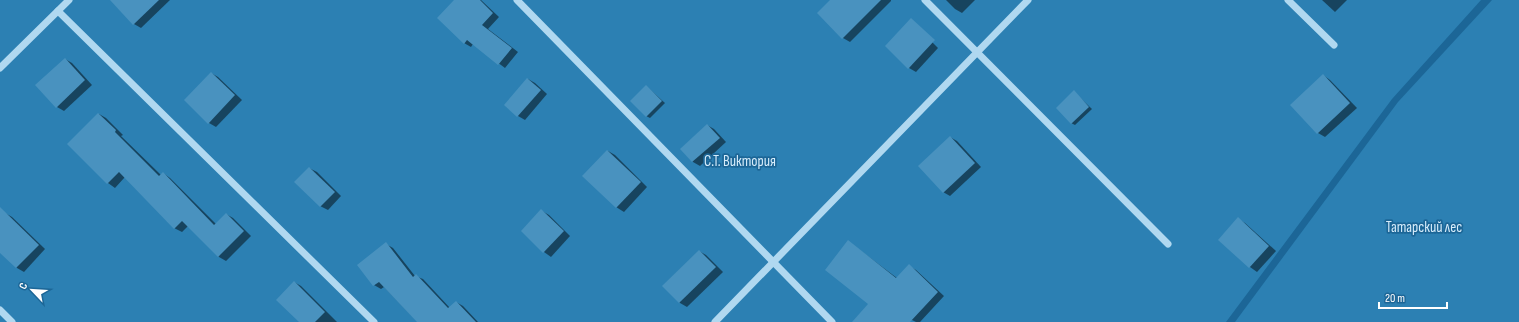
<svg xmlns="http://www.w3.org/2000/svg" width="1519" height="322" viewBox="0 0 1519 322" font-family="'Sofia Sans Condensed',sans-serif">
	<style>
		.green { fill: #2c80b3 }
		.shadow { fill: #0007 }
		.building { fill: #4992bf }
		.lines { fill: none; stroke-linecap: round; stroke-linejoin: round }
		.minor { stroke: #b0d8f0; stroke-width: 7 }
		.labels { text-anchor: middle; stroke-width: 3.5; stroke-linejoin: round; paint-order: stroke }
		.park-label { font-size: 15px; fill: #d7edfb; stroke: #1c6697 }
	</style>
	<rect width="100%" height="100%" fill="#1c6697"/>
	<g class="green">
		<polygon points="0,0 1481,0 1392,99 1226,322 0,322"/>
		<polygon points="1492,0 1519,0 1519,322 1235,322 1398,102"/>
	</g>
	<g class="shadow">
		<polygon points="111,0 170,0 141,28 134,24"/>
		<polygon points="456,0 481,0 499,17 488,29 518,52 505,68 473,44 471,47 464,43"/>
		<polygon points="831,0 891,0 891,1 850,42 843,38"/>
		<polygon points="946,0 975,0 962,13 955,9"/>
		<polygon points="1322,0 1347,0 1335,12"/>
		<polygon points="916,26 938,48 916,72 909,68"/>
		<polygon points="65,59 72,63 92,85 64,111 57,107"/>
		<polygon points="211,73 218,77 242,100 216,127 209,123"/>
		<polygon points="1323,75 1330,80 1357,108 1325,137 1318,133"/>
		<polygon points="528,79 535,83 547,94 525,120 518,116"/>
		<polygon points="646,86 665,103 650,118 646,116"/>
		<polygon points="1074,92 1092,109 1075,125 1071,123"/>
		<polygon points="99,114 106,118 123,135 121,136 161,175 163,173 170,178 216,224 226,214 233,218 251,236 226,261 219,257 188,226 182,232 174,228 125,177 115,188 108,183 68,144"/>
		<polygon points="707,125 714,129 726,142 700,166 693,162 681,149"/>
		<polygon points="950,137 957,141 981,167 950,196 943,192"/>
		<polygon points="608,151 615,155 647,187 624,212 616,207"/>
		<polygon points="309,168 317,172 341,196 328,210 320,206"/>
		<polygon points="542,211 549,215 570,236 551,257 544,252 522,231"/>
		<polygon points="5,213 12,217 45,249 24,272 17,268 0,251 0,218"/>
		<polygon points="1238,219 1245,223 1276,251 1257,272 1250,267 1219,240"/>
		<polygon points="849,242 897,278 909,266 916,270 944,296 920,322 916,322 912,320 886,322 853,322 869,304"/>
		<polygon points="386,244 393,248 415,276 423,279 450,308 456,302 463,306 478,322 418,322 384,287 381,289 374,285"/>
		<polygon points="699,251 706,255 723,272 687,307 680,303 663,286"/>
		<polygon points="294,282 301,286 337,322 300,322"/>
	</g>
	<g class="building">
		<polygon points="110,0 159,0 133,25"/>
		<polygon points="454,0 480,0 493,13 482,25 512,48 498,65 467,40 464,44 437,18"/>
		<polygon points="830,0 881,0 842,39 817,13"/>
		<polygon points="911,18 935,40 908,69 885,46"/>
		<polygon points="65,58 85,80 56,108 35,85"/>
		<polygon points="211,72 235,95 208,124 184,100"/>
		<polygon points="1323,74 1350,103 1317,134 1290,105"/>
		<polygon points="527,78 541,90 517,117 504,105"/>
		<polygon points="646,85 662,101 646,117 630,101"/>
		<polygon points="1074,90 1089,107 1071,124 1056,108"/>
		<polygon points="98,113 116,130 115,132 159,176 163,172 214,225 226,213 244,231 218,257 182,221 174,229 119,172 107,184 67,144"/>
		<polygon points="707,124 720,138 692,162 680,149"/>
		<polygon points="950,136 975,163 943,193 918,166"/>
		<polygon points="607,150 641,182 616,208 582,176"/>
		<polygon points="309,167 335,192 320,207 294,182"/>
		<polygon points="0,207 39,245 16,268 0,253"/>
		<polygon points="541,209 564,231 543,253 521,231"/>
		<polygon points="1238,217 1269,246 1249,268 1218,240"/>
		<polygon points="848,240 896,278 909,264 938,292 910,322 852,322 868,304 825,270"/>
		<polygon points="386,242 413,277 416,274 448,308 456,301 476,322 417,322 379,282 373,286 357,265"/>
		<polygon points="699,250 716,267 679,303 662,286"/>
		<polygon points="294,281 325,312 315,322 299,322 276,300"/>
	</g>
	<g class="lines">
		<g class="minor">
			<polyline points="517,0 832,322"/>
			<polyline points="925,0 1168,244"/>
			<polyline points="1288,0 1334,45"/>
			<polyline points="58,11 374,322"/>
			<polyline points="0,68 69,0"/>
			<polyline points="0,310 12,322"/>
			<polyline points="715,322 1028,0"/>
		</g>
	</g>
	<g class="labels">
		<g class="park-label">
			<text x="740" y="166">С.Т. Виктория</text>
			<text x="1424" y="232">Татарский лес</text>
		</g>
	</g>
	<g transform="translate(32 290) rotate(295)" stroke="#1c6697" stroke-width="3" paint-order="stroke">
	<path d="M0-3L7 15L0 10L-7 15Z" fill="#ffffff"/>
	<text y="-6" font-size="11" font-weight="bold" text-anchor="middle" fill="#ffffff">С</text>
	</g>
	<path d="M1379 302v6h68v-6" fill="none" stroke="#ffffff" stroke-width="2"/>
	<text x="1385" y="302" font-size="12" fill="#ffffff" stroke="#1c6697" stroke-width="3" paint-order="stroke">20 m</text>
</svg>
